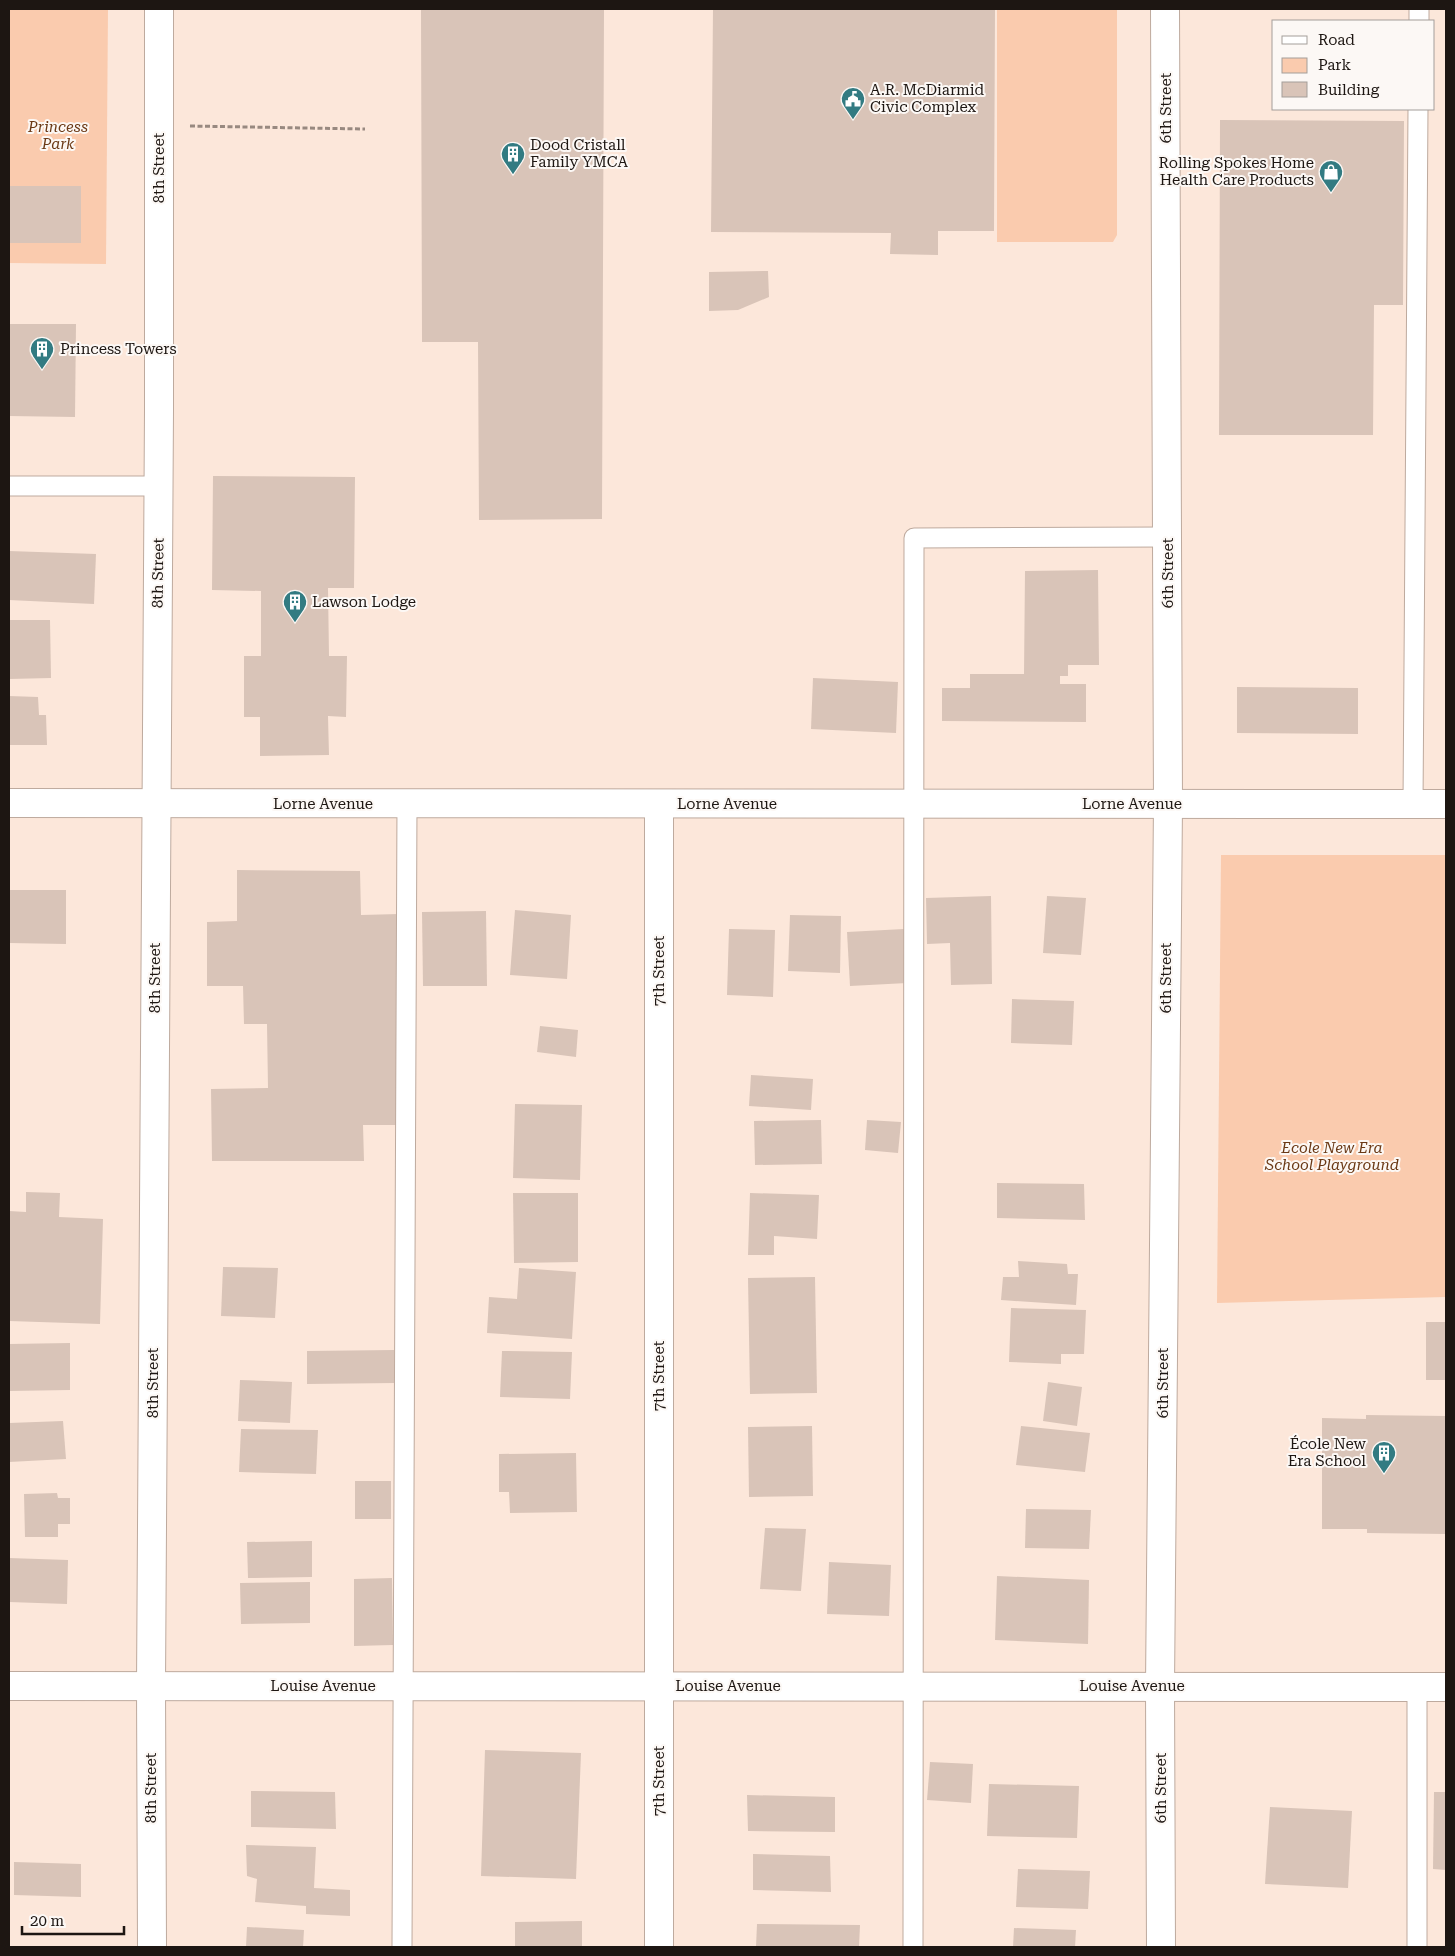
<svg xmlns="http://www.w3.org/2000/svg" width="1455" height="1956" viewBox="0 0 1455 1956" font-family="'Roboto Serif',serif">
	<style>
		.green { fill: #facbae }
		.building { fill: #d9c4b8 }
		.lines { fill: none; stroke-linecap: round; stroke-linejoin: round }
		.service-casing { stroke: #beaa9e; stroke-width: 21 }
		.minor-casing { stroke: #beaa9e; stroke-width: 30 }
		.tertiary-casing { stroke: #beaa9e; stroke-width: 30 }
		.path { stroke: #988980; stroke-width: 3; stroke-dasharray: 5 2.5; stroke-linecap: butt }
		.service { stroke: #fff; stroke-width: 19 }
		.minor { stroke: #fff; stroke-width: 28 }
		.tertiary { stroke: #fff; stroke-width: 28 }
		.labels { text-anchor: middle; stroke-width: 4; stroke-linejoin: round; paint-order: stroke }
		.poi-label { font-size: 15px; fill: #1d1612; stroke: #fcf8f5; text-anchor: start }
		.street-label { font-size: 15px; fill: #1d1612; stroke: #fcf8f5 }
		.park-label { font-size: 15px; font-style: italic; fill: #6b3915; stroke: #fcf8f5 }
	</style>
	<rect width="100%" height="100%" fill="#fce7da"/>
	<g class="green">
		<polygon points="9,9 108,9 106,264 9,263"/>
		<polygon points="997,9 1117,9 1117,235 1113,242 997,242"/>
		<polygon points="1221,855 1446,855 1446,1297 1217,1303"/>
	</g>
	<g class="building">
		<polygon points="421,9 604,9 602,519 479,520 478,342 422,342"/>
		<polygon points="713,9 995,9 994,231 938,231 938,255 890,254 891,233 711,232"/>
		<polygon points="1220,120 1404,121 1403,305 1374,305 1373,435 1219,435"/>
		<rect x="9" y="186" width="72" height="57"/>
		<polygon points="768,271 769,297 738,310 709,311 709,272"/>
		<polygon points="9,324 76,324 75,417 9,416"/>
		<polygon points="213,476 355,477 354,588 328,588 329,656 347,656 346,717 328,716 329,755 260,756 260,717 244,717 244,656 261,656 261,591 212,590"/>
		<polygon points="9,551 96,554 94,604 9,600"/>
		<polygon points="1098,570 1099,665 1068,665 1068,676 1060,676 1060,684 1086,684 1086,722 942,721 942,688 970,688 970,674 1024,674 1025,571"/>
		<polygon points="9,620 50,620 51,678 9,679"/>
		<polygon points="813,678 898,682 896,733 811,729"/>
		<polygon points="1237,687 1358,688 1358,734 1237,733"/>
		<polygon points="9,696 38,697 39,715 46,715 47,745 9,745"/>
		<polygon points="237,870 360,871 361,915 399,914 399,1125 363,1125 364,1161 212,1161 211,1089 268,1088 267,1024 244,1024 243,986 207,986 207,922 237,921"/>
		<polygon points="9,890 66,890 66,944 9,943"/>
		<polygon points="991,896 992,984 951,985 950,943 927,944 926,898"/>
		<polygon points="1047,896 1086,898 1081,955 1043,953"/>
		<polygon points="515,910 571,915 567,979 510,975"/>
		<polygon points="486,911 487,986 423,986 422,912"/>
		<polygon points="790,915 841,916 840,973 788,971"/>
		<polygon points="729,929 775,930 773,997 727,995"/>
		<polygon points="904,929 907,983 850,986 847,932"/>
		<polygon points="1012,999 1074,1001 1072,1045 1011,1043"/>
		<polygon points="540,1026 578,1030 576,1057 537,1052"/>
		<polygon points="751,1075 813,1079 811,1110 749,1106"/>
		<polygon points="515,1104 582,1105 580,1180 513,1178"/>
		<polygon points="821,1120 822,1164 755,1165 754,1121"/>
		<polygon points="867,1120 901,1122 898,1153 865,1150"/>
		<polygon points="997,1183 1084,1184 1085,1220 997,1218"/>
		<polygon points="26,1192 60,1193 59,1217 103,1219 100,1324 9,1321 9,1211 26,1212"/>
		<polygon points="513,1193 578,1193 578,1262 514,1263"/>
		<polygon points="750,1193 819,1195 817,1239 774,1236 774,1255 748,1255"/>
		<polygon points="1018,1261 1067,1264 1068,1274 1078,1274 1076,1305 1001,1300 1003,1277 1019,1277"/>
		<polygon points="223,1267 278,1268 275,1318 221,1316"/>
		<polygon points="519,1268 576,1272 572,1339 487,1333 489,1297 517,1299"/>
		<polygon points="815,1277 817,1393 750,1394 748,1278"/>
		<polygon points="1011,1308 1086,1310 1084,1354 1061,1354 1061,1364 1009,1362"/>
		<rect x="1426" y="1322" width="20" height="58"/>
		<polygon points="70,1343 70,1390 9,1391 9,1344"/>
		<polygon points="394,1350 395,1383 307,1384 307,1351"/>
		<polygon points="502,1351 572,1352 570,1399 500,1397"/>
		<polygon points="240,1380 292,1382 290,1423 238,1421"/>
		<polygon points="1048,1382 1082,1387 1077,1426 1043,1421"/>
		<polygon points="1366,1415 1446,1416 1446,1534 1367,1533 1367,1529 1322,1529 1322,1418 1366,1419"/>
		<polygon points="63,1421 66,1459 9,1462 9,1423"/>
		<polygon points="812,1426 813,1496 749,1497 748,1427"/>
		<polygon points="1021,1426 1090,1433 1085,1472 1016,1465"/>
		<polygon points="241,1429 318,1430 316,1474 239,1472"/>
		<polygon points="576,1453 577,1512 510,1513 509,1492 499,1492 499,1454"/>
		<rect x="355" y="1481" width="36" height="38"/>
		<polygon points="57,1493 58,1498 70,1498 70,1524 58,1524 58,1537 25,1537 24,1494"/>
		<polygon points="1026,1509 1091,1510 1089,1549 1025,1548"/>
		<polygon points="765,1528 806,1529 801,1591 760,1589"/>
		<polygon points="312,1541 312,1577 248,1578 247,1542"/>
		<polygon points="9,1558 68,1560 67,1604 9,1602"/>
		<polygon points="829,1562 891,1565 889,1616 827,1614"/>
		<polygon points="997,1576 1089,1580 1088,1644 995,1640"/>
		<polygon points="392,1578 393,1645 354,1646 354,1579"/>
		<polygon points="310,1582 310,1623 241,1624 240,1583"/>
		<polygon points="485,1750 581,1753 576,1879 481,1876"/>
		<polygon points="930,1762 973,1764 971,1803 927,1800"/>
		<polygon points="989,1784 1079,1786 1077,1838 987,1836"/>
		<polygon points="251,1791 335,1792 336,1829 251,1827"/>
		<polygon points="1434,1792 1446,1792 1446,1870 1433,1869"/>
		<polygon points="747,1795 835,1797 835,1832 748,1831"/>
		<polygon points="1270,1807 1352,1811 1348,1888 1265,1884"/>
		<polygon points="246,1845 316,1847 314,1888 350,1890 350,1916 306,1914 306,1906 255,1902 257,1879 247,1876"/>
		<polygon points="753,1854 830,1856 831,1892 753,1890"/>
		<polygon points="14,1862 81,1864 81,1897 14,1895"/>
		<polygon points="1018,1869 1090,1871 1088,1909 1016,1907"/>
		<polygon points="582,1921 582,1947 515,1947 515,1922"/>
		<polygon points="757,1924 860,1925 859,1947 756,1947"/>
		<polygon points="247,1927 304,1930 303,1947 246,1947"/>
		<polygon points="1014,1928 1076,1930 1075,1947 1013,1947"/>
	</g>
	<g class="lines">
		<g class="service-casing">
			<g id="service">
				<polyline points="1419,21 1419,9"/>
				<polyline points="9,486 159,486"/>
				<polyline points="1413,804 1418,109"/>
				<polyline points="1417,1687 1417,1947"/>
				<polyline points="402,1947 407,804"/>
				<polyline points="913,1947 914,538 1168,537"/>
			</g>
		</g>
		<g class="minor-casing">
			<g id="minor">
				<polyline points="9,803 1446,804"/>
				<polyline points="659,804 659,1947"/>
				<polyline points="9,1686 1446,1687"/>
				<polyline points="152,1947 151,1686 159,411 159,9"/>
			</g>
		</g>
		<g class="tertiary-casing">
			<polyline id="tertiary" points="1161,1947 1160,1687 1168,804 1165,9"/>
		</g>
		<polyline class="path" points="190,126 365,129"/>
		<use href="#service" class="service"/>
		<use href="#minor" class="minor"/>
		<use href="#tertiary" class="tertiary"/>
	</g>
	<defs>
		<g id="civic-pin" transform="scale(1.25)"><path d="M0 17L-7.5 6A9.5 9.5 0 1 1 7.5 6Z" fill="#327b82" stroke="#fcf8f5"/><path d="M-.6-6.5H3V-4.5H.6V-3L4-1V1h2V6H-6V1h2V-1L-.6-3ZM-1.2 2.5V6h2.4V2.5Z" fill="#fff"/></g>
		<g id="building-pin" transform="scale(1.25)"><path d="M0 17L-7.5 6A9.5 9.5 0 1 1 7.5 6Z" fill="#327b82" stroke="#fcf8f5"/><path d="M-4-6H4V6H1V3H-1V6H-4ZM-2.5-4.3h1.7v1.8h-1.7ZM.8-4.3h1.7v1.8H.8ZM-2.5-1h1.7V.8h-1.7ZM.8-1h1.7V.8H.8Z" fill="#fff"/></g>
		<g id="shop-pin" transform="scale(1.25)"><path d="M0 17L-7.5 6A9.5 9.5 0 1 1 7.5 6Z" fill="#327b82" stroke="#fcf8f5"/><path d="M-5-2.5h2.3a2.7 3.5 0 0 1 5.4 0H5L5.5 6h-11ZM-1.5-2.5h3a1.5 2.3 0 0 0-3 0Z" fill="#fff"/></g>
	</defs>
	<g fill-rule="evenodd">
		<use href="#civic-pin" x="853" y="99"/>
		<use href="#building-pin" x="513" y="154"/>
		<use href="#shop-pin" x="1331" y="172"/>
		<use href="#building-pin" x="42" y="349"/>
		<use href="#building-pin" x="295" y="602"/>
		<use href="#building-pin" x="1384" y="1453"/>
	</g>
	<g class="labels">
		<g class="poi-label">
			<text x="870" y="95">A.R. McDiarmid<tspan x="870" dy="17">Civic Complex</tspan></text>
			<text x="530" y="150">Dood Cristall<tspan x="530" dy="17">Family YMCA</tspan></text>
			<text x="1314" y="168" text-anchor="end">Rolling Spokes Home<tspan x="1314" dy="17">Health Care Products</tspan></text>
			<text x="60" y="354">Princess Towers</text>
			<text x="312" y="607">Lawson Lodge</text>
			<text x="1366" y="1449" text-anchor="end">École New<tspan x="1366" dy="17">Era School</tspan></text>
		</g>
		<g class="street-label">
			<text transform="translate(1166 108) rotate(-90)" y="5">6th Street</text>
			<text transform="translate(159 168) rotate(-90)" y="5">8th Street</text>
			<text transform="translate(158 573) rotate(-89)" y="5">8th Street</text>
			<text transform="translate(1168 573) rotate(-90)" y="5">6th Street</text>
			<text x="323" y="809">Lorne Avenue</text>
			<text x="727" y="809">Lorne Avenue</text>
			<text x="1132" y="809">Lorne Avenue</text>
			<text transform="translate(659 971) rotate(-90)" y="5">7th Street</text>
			<text transform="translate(155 978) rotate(-90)" y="5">8th Street</text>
			<text transform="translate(1166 978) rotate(-90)" y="5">6th Street</text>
			<text transform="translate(659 1376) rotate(-90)" y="5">7th Street</text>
			<text transform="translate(153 1383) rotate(-90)" y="5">8th Street</text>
			<text transform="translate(1163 1383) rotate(-90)" y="5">6th Street</text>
			<text x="323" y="1691">Louise Avenue</text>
			<text x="728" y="1691">Louise Avenue</text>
			<text x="1132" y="1691">Louise Avenue</text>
			<text transform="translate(659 1781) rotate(-90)" y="5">7th Street</text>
			<text transform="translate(151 1788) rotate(-90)" y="5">8th Street</text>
			<text transform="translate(1161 1788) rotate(-90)" y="5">6th Street</text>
		</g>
		<g class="park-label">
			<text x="58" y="132">Princess<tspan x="58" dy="17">Park</tspan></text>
			<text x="1332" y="1153">Ecole New Era<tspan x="1332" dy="17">School Playground</tspan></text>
		</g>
	</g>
	<rect width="1455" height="1956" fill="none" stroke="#1d1612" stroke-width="20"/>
	<rect x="1272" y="20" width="162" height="90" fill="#fcf8f5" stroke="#a39e9a"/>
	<rect x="1282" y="36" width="25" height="8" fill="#ffffff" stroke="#a39e9a"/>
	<text x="1318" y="45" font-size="15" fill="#1d1612">Road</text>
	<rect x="1282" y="58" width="25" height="15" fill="#facbae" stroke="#a39e9a"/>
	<text x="1318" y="70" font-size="15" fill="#1d1612">Park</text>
	<rect x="1282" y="82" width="25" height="15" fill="#d9c4b8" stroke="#a39e9a"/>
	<text x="1318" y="95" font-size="15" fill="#1d1612">Building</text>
	<path d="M22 1926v8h102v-8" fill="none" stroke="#1d1612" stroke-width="2.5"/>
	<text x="30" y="1926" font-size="15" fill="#1d1612" stroke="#fcf8f5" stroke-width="4" paint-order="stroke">20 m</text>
</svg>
